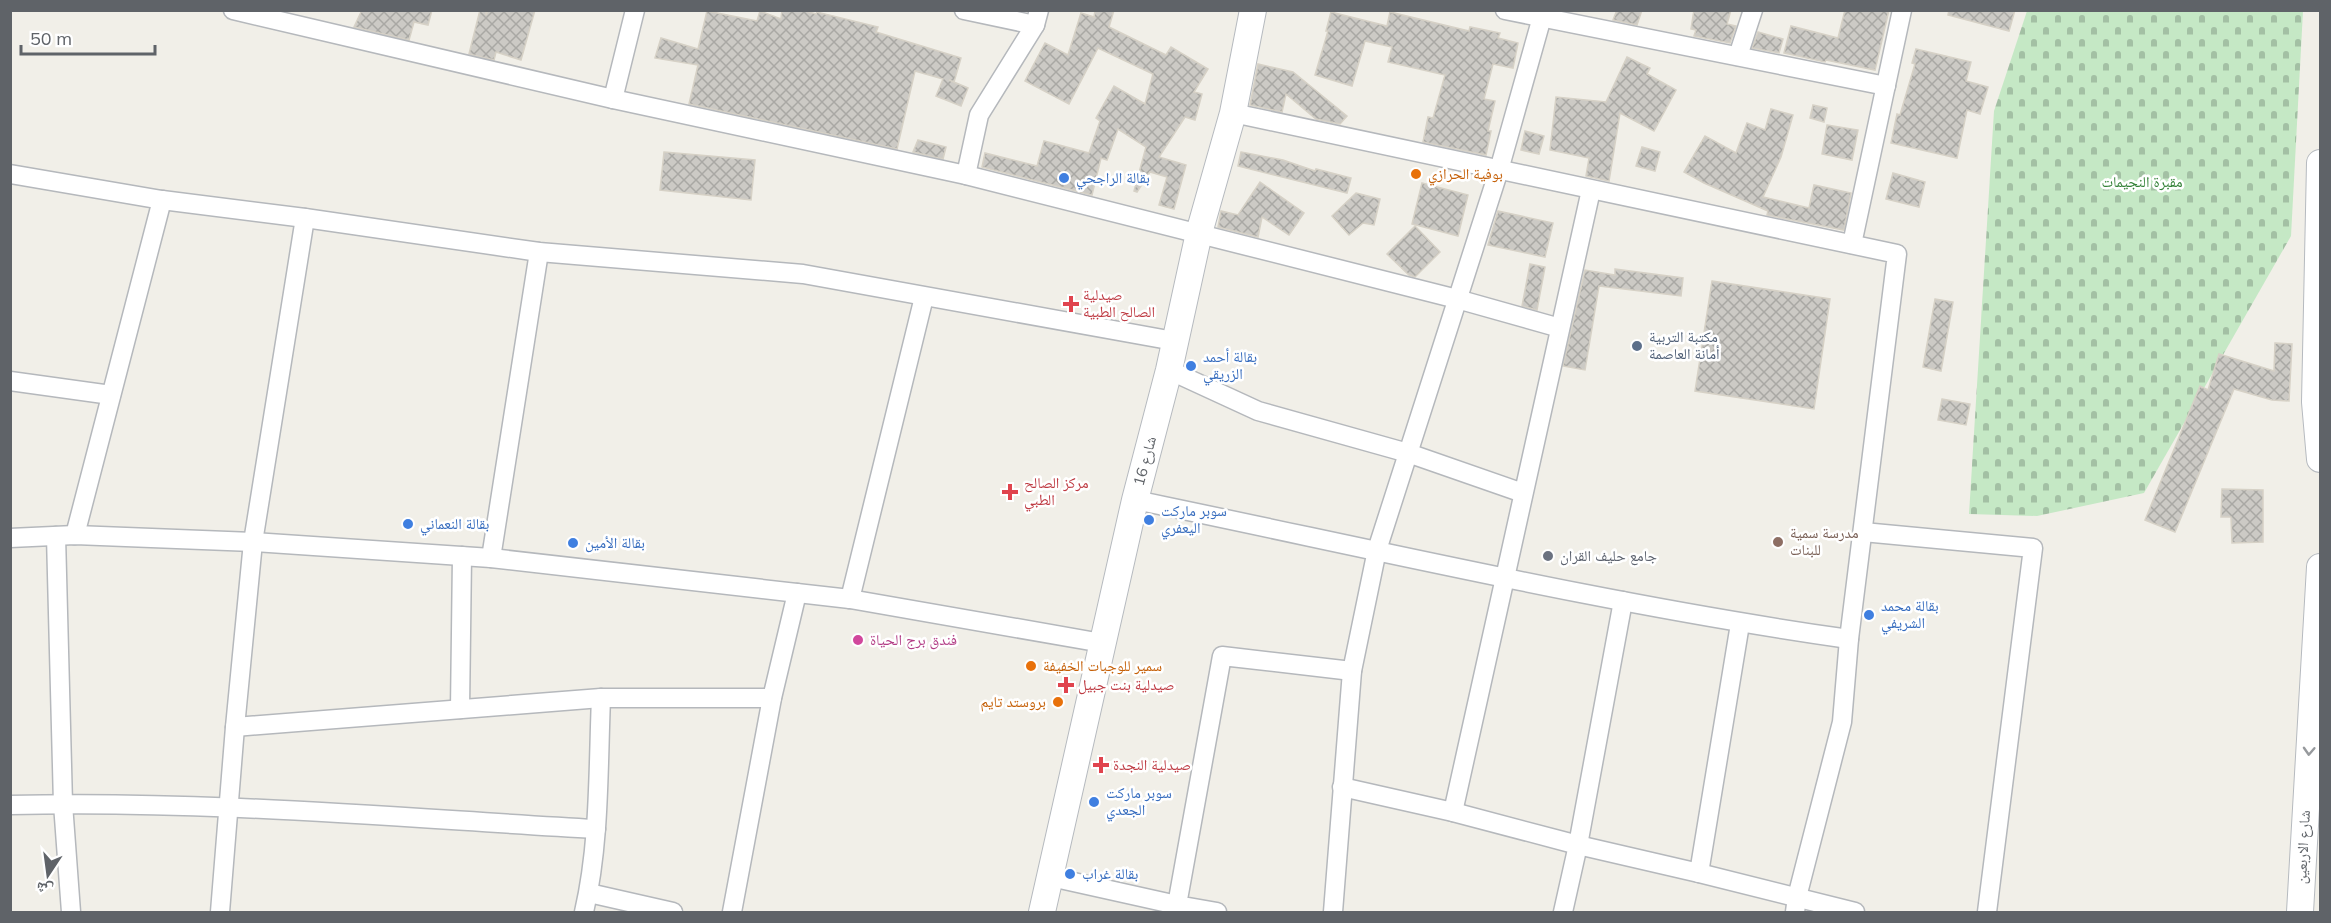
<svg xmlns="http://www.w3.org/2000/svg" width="2331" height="923" viewBox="0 0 2331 923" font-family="Mulish,'Noto Naskh Arabic',sans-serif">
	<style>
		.cemetery { fill: url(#cemetery-stones) }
		.building { fill: url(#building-cross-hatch); stroke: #d6d1c6; stroke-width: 1.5 }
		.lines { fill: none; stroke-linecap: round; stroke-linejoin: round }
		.street-casing { stroke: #b5b8bc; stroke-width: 21 }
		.secondary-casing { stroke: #b6babf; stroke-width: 28 }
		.street { stroke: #fff; stroke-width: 18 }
		.secondary { stroke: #fff; stroke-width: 26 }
		.oneway { stroke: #979a9d }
		.food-dot { fill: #e8710a; stroke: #fff; stroke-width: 2 }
		.shop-dot { fill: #3f7fe0; stroke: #fff; stroke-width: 2 }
		.health-dot { fill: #e0444e; stroke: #fff; stroke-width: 2 }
		.service-dot { fill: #5c6f8a; stroke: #fff; stroke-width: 2 }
		.education-dot { fill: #8d6e63; stroke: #fff; stroke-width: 2 }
		.worship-dot { fill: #6b7280; stroke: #fff; stroke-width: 2 }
		.hotel-dot { fill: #d1479c; stroke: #fff; stroke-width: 2 }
		.labels { text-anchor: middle; stroke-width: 5; stroke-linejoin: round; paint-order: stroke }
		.food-label { font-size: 15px; fill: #c56008; stroke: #fff; text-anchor: start }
		.shop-label { font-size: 15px; fill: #366cbe; stroke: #fff; text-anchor: start }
		.park-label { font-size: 15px; fill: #348238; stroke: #fff }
		.health-label { font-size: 15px; fill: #be3a42; stroke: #fff; text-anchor: start }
		.service-label { font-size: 15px; fill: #4e5e75; stroke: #fff; text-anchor: start }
		.street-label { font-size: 15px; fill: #5f6368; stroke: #fff }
		.education-label { font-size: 15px; fill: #785e54; stroke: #fff; text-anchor: start }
		.worship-label { font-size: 15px; fill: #5b616d; stroke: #fff; text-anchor: start }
		.hotel-label { font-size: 15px; fill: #b23c85; stroke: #fff; text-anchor: start }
	</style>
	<defs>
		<pattern id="cemetery-stones" width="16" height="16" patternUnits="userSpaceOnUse" patternTransform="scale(1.5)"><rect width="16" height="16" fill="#c5e8c5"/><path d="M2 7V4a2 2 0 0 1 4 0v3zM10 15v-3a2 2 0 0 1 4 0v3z" fill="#a3c0a4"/></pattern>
		<pattern id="building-cross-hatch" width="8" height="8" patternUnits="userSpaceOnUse" patternTransform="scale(1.5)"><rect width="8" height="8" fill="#cccac5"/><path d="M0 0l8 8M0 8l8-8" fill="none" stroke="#a9a8a4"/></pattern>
	</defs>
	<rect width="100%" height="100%" fill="#f1efe8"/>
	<polygon class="cemetery" points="2027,11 2303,11 2291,236 2144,493 2037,516 1969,514 1994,111"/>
	<g class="building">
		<polygon points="362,10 432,10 428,25 414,22 409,40 354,27"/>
		<polygon points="480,10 486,10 486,15 488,10 535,10 521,60 496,52 494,60 469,54"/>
		<polygon points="782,10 802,10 816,14 817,12 878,27 876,32 961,58 954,82 949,80 968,88 961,106 936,96 943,79 915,71 897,149 689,104 698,65 655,58 661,38 698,49 707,11 757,21 760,11 781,19"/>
		<polygon points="1095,10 1114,10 1109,27 1166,55 1171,47 1208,69 1194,92 1202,94 1195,120 1185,117 1159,157 1186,165 1174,209 1159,205 1167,177 1150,172 1137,192 1134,191 1146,147 1118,129 1107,160 1101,158 1092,195 982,167 985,153 1037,166 1044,141 1089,153 1100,121 1096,118 1114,86 1145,104 1153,74 1098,48 1069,104 1025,81 1045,43 1068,55 1081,13 1094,17"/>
		<polygon points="1617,10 1642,10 1637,25 1613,20"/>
		<polygon points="1694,10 1731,10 1727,24 1736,26 1730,43 1694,36 1696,30 1691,29"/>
		<polygon points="1845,10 1889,10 1875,70 1826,60 1825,62 1784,53 1791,26 1838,38"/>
		<polygon points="1949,10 2015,10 2009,31 1948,15"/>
		<polygon points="1331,12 1387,26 1390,12 1469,31 1470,27 1500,33 1498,38 1518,43 1513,68 1493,64 1484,99 1495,101 1488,131 1491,131 1486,155 1423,142 1428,117 1433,118 1445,75 1388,62 1392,47 1365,41 1352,86 1315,75 1328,31 1326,31"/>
		<polygon points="1758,32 1783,39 1779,53 1752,48"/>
		<polygon points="1916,49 1971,62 1966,81 1988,87 1980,114 1967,110 1957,158 1891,143 1897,114 1900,115 1915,64 1912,63"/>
		<polygon points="1627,57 1650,68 1647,74 1676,90 1654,131 1620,113 1609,181 1586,176 1589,158 1550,150 1556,97 1606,102"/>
		<polygon points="1258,64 1293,72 1347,116 1340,124 1316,119 1286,94 1282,112 1250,105"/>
		<polygon points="1813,105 1827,108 1824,122 1810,118"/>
		<polygon points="1771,109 1793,115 1781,157 1763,197 1809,208 1814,185 1851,193 1844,230 1767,215 1768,211 1704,183 1684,172 1705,136 1736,153 1747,123 1765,130"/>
		<polygon points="1827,125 1858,130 1852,160 1822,154"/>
		<polygon points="1525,131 1544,136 1539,154 1521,150"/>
		<polygon points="918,140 946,147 943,159 913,152"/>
		<polygon points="1642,147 1660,152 1655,171 1636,166"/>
		<polygon points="664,152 755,160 751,200 660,190"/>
		<polygon points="1241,152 1283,160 1315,171 1316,169 1351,178 1347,193 1238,166"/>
		<polygon points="1893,173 1925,182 1919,207 1886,199"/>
		<polygon points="1260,182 1304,213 1289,235 1262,217 1258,237 1218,227 1221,211 1238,215"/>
		<polygon points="1422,183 1468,195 1458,236 1412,224"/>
		<polygon points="1356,193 1380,199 1374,225 1363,223 1349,235 1332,216"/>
		<polygon points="1498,211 1553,223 1545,257 1488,245"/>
		<polygon points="1415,226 1440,252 1415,277 1409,275 1387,254"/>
		<polygon points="1530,264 1545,267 1537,310 1522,306"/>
		<polygon points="1615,269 1683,278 1681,296 1599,286 1585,370 1563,366 1585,270 1615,275"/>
		<polygon points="1712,281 1830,299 1814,409 1695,391"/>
		<polygon points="1935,299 1953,302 1941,371 1923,367"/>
		<polygon points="2275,343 2292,344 2289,401 2272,400 2234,389 2175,532 2145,520 2200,386 2208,390 2219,354 2274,371"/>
		<polygon points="1942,399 1970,404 1966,425 1938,420"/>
		<polygon points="2222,489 2263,490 2263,542 2232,543 2231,517 2221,517"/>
	</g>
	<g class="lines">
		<g class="street-casing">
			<g id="street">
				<polyline points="233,10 613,99 966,175 1457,299 1560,328"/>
				<polyline points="964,10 1035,25"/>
				<polyline points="1505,10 1886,86"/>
				<polyline points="1738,56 1753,10"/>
				<polyline points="613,99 635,10"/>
				<polyline points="1233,113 1897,254 1849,639 1842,722 1797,897 1795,912"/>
				<polyline points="10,174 162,200 305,218 539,252 803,274 1174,341"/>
				<polyline points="966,175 979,115 1035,25 1039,10"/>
				<polyline points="1852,244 1902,10"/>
				<polyline points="1169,370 1258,411 1408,453 1523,493"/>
				<polyline points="10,381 111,395"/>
				<path d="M 1135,500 C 1373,549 1609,605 1849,639"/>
				<polyline points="1863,532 2033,548 1987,912"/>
				<polyline points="75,535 162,200"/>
				<polyline points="56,536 63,804 71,912"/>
				<polyline points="10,538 75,535 253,542 491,558 850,599 1102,643"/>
				<polyline points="491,558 539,252"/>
				<polyline points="850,599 924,297"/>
				<polyline points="460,709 462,556"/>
				<polyline points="235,727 601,698 772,698"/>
				<polyline points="1342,787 1453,812 1578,845 1699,873 1855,912"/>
				<path d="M 10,805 C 206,800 401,818 596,829"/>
				<polyline points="1453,812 1591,190"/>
				<polyline points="1699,873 1740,624"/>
				<polyline points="1051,877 1177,905 1175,912"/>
				<polyline points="589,893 673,912"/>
				<polyline points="220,912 235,727 253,542 305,218"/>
				<path d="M 584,912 C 600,843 598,769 601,698"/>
				<polyline points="732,912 772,698 797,593"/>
				<polyline points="1217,912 1177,905 1222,656 1352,671"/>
				<polyline points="1333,912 1352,671 1377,550 1499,170 1544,10"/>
				<polyline points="1563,912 1578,845 1623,601"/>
			</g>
		</g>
		<g class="secondary-casing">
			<g id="secondary">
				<polyline points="2320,163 2315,402 2320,459"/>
				<polyline points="1042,912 1135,500 1169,370 1199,233 1233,113 1253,10"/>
				<polyline points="2300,912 2320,567"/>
			</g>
		</g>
		<use href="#street" class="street"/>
		<use href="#secondary" class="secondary"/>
	</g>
	<defs><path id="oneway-chevron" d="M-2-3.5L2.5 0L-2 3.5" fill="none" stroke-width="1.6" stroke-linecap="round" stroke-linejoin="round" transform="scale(1.5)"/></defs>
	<use class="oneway" href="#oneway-chevron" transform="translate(2309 751) rotate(93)"/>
	<g class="food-dot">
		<circle cx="1416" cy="174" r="6"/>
		<circle cx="1031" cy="666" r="6"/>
		<circle cx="1058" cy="702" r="6"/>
	</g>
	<g class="shop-dot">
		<circle cx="1064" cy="178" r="6"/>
		<circle cx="1191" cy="366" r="6"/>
		<circle cx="1149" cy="520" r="6"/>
		<circle cx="408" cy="524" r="6"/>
		<circle cx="573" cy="543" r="6"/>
		<circle cx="1869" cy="615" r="6"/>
		<circle cx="1094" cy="802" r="6"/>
		<circle cx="1070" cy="874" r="6"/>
	</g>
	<g class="health-dot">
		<path d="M1068 295h6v6h6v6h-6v6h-6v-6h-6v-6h6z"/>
		<path d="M1007 483h6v6h6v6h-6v6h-6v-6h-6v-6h6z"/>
		<path d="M1063 676h6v6h6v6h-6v6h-6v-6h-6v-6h6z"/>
		<path d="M1098 756h6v6h6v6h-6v6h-6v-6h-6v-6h6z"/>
	</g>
	<circle class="service-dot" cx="1637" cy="346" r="6"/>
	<circle class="education-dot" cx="1778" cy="542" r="6"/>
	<circle class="worship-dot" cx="1548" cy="556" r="6"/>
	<circle class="hotel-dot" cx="858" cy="640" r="6"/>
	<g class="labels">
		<g class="food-label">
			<text x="1428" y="179">بوفية الحرازي</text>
			<text x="1043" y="671">سمير للوجبات الخفيفة</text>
			<text x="1046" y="707" text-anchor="end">بروستد تايم</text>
		</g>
		<g class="shop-label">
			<text x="1076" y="183">بقالة الراجحي</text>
			<text x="1203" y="362">بقالة أحمد<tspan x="1203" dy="17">الزريقي</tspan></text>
			<text x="1161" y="516">سوبر ماركت<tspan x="1161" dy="17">اليعفري</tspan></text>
			<text x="420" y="529">بقالة النعماني</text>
			<text x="585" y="548">بقالة الأمين</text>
			<text x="1881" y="611">بقالة محمد<tspan x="1881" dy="17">الشريفي</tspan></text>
			<text x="1106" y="798">سوبر ماركت<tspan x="1106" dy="17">الجعدي</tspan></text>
			<text x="1082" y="879">بقالة غراب</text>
		</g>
		<g class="park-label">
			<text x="2142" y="187">مقبرة النجيمات</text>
		</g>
		<g class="health-label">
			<text x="1083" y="300">صيدلية<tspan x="1083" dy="17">الصالح الطبية</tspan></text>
			<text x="1024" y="488">مركز الصالح<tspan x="1024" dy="17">الطبي</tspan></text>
			<text x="1078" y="690">صيدلية بنت جبيل</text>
			<text x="1113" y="770">صيدلية النجدة</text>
		</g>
		<g class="service-label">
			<text x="1649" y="342">مكتبة التربية<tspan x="1649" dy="17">أمانة العاصمة</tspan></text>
		</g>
		<g class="street-label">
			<text transform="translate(1145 461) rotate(-75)" y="5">شارع 16</text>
			<text transform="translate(2303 847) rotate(-87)" y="5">شارع الاربعين</text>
		</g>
		<g class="education-label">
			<text x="1790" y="538">مدرسة سمية<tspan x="1790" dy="17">للبنات</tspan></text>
		</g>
		<g class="worship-label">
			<text x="1560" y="561">جامع حليف القران</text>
		</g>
		<g class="hotel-label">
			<text x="870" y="645">فندق برج الحياة</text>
		</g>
	</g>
	<rect width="2331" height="923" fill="none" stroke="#5f6368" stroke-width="24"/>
	<g transform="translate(48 875) rotate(193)" stroke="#ffffff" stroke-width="4.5" paint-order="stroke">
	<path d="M0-4.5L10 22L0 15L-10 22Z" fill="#5f6368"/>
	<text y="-9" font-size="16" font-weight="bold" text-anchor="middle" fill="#5f6368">ش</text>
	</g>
	<path d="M21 45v9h134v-9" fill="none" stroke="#5f6368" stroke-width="3"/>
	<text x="30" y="45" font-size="18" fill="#5f6368" stroke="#ffffff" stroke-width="4.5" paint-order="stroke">50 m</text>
</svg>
